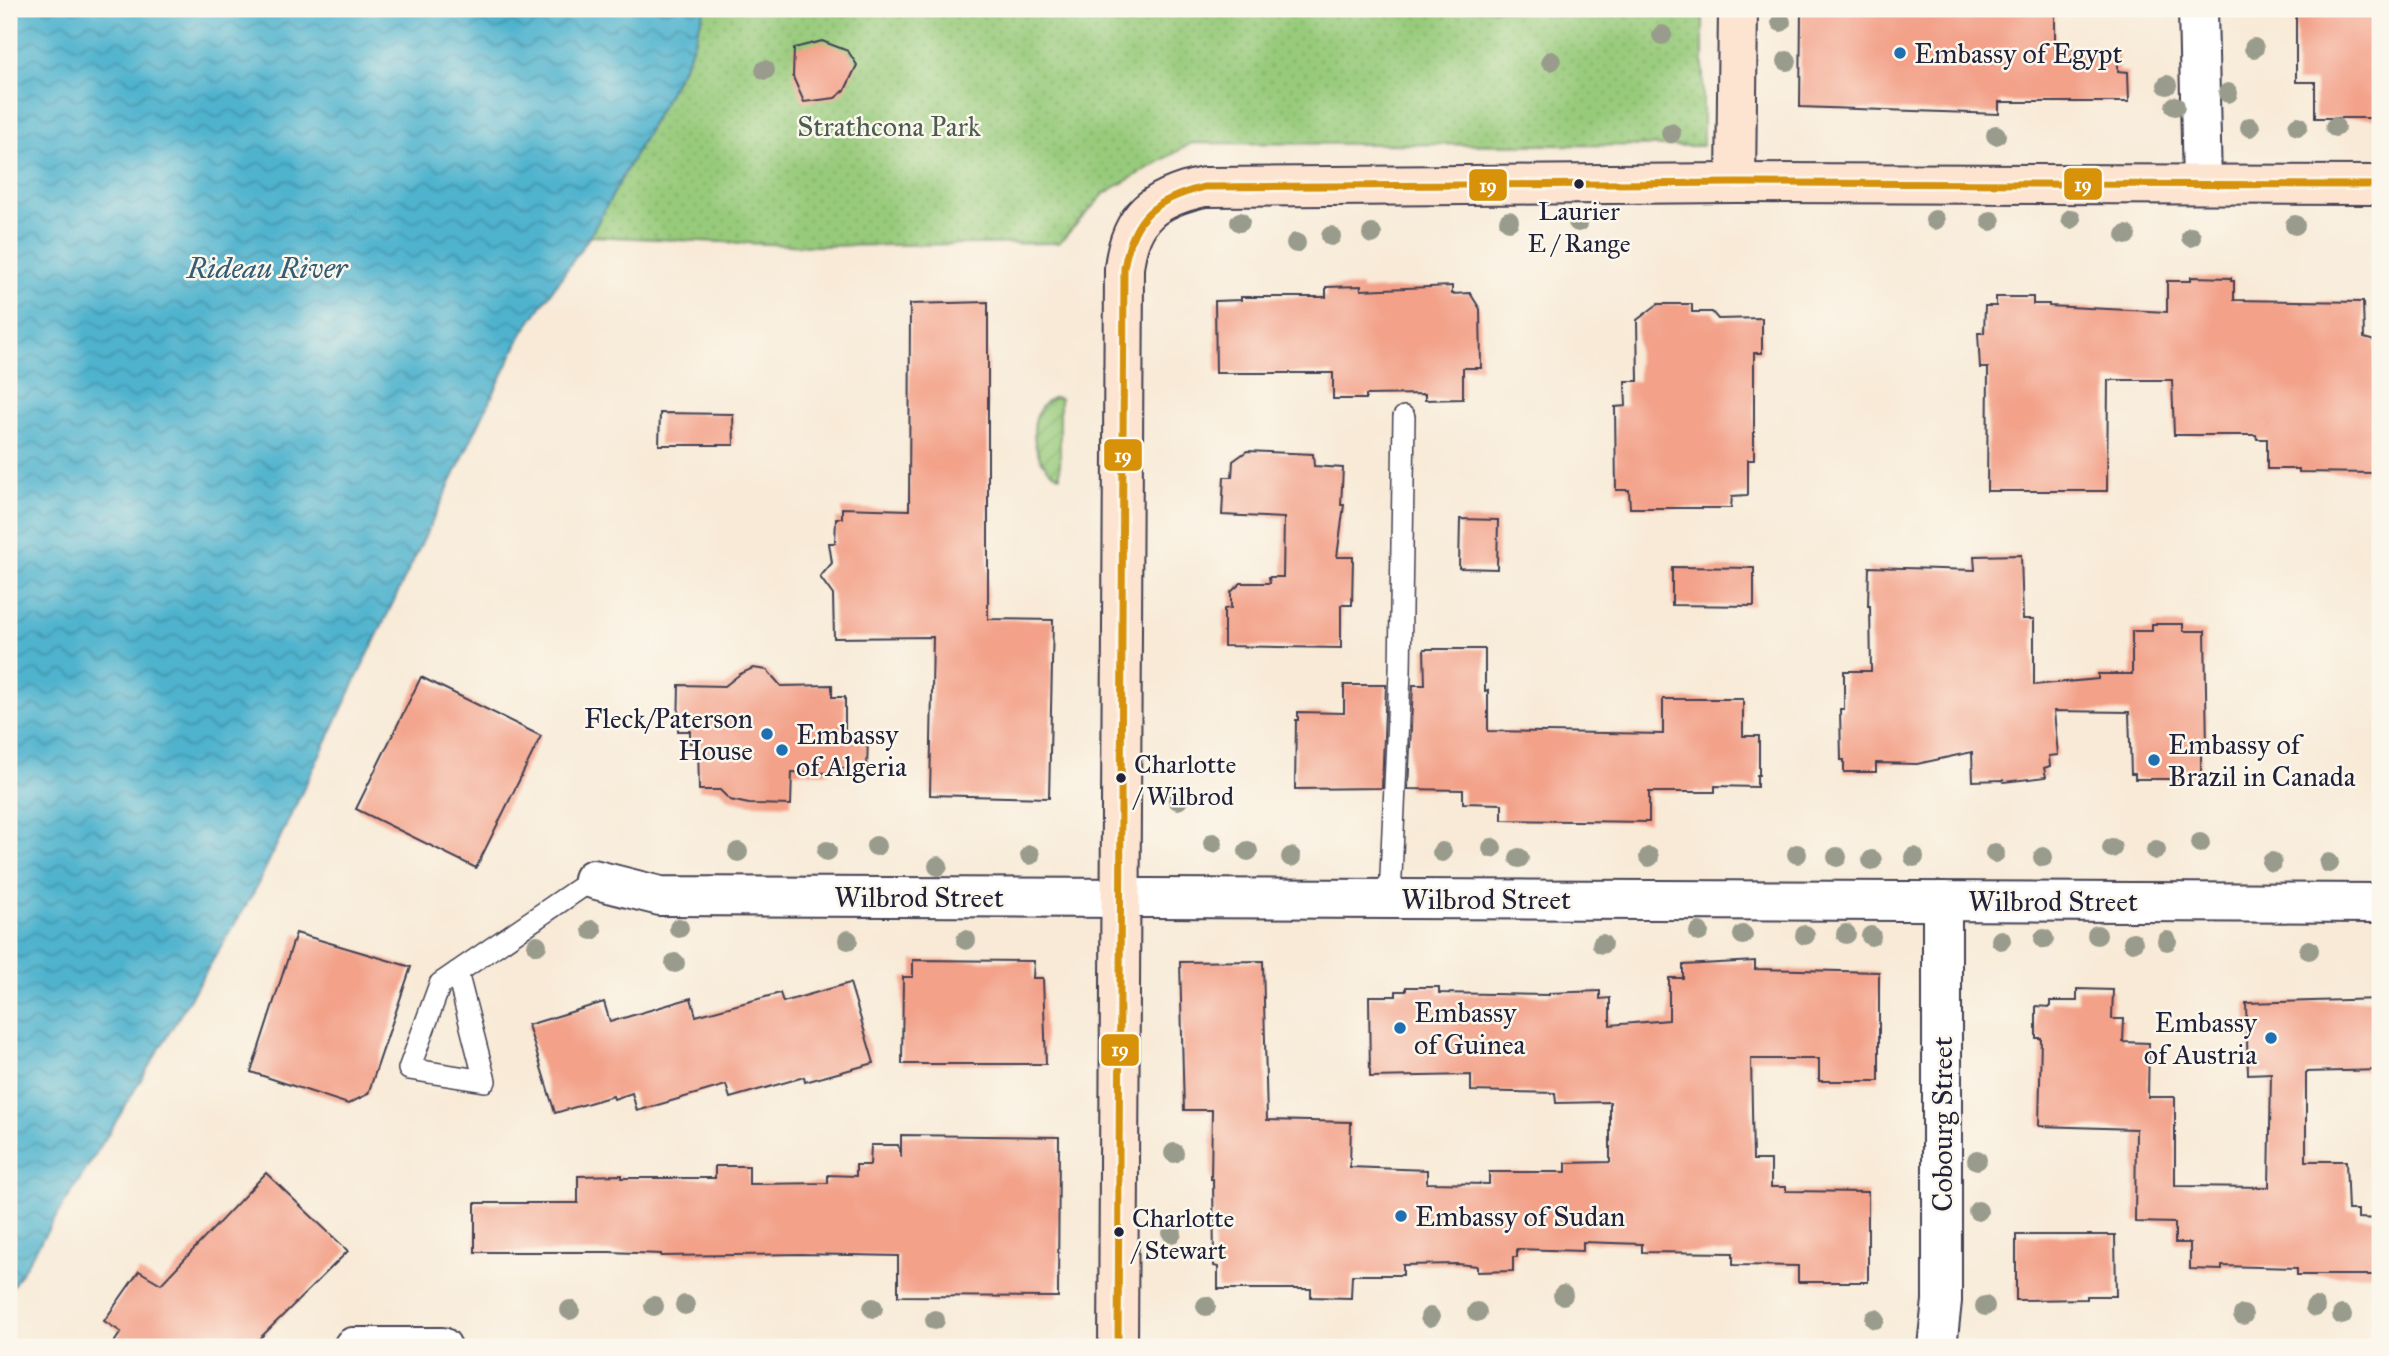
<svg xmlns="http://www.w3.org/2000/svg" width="2389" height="1356" viewBox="0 0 2389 1356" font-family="'IM FELL Great Primer',serif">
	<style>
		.park { fill: url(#park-dots); stroke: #5c765a; stroke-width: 2 }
		.garden { fill: url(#garden-furrows); stroke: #5c765a; stroke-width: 2 }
		.water { fill: url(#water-waves); stroke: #386a84; stroke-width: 2 }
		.building { fill: #f3a189 }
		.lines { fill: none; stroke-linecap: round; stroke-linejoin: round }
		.lane-casing { stroke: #424052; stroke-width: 24 }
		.street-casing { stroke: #424052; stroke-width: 42 }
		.secondary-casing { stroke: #424052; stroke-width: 42 }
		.lane { stroke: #fff; stroke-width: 21 }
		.street { stroke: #fff; stroke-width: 38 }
		.secondary { stroke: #fde4d1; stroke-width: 38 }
		.bus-1-casing { stroke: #fbf7ec; stroke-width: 12 }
		.bus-1 { stroke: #d79209; stroke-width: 7 }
		.tree { fill: #999c8d }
		.poi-dot { fill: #1f6fb2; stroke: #fbf7ec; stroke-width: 2.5 }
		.bus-dot { fill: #22223b; stroke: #fbf7ec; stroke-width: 2.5 }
		.labels { text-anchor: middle; stroke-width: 5; stroke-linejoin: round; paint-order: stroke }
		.bus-label { font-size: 26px; fill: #22223b; stroke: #fbf7ec; text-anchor: start }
		.poi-label { font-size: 28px; fill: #22223b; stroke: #fbf7ec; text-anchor: start }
		.park-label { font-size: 28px; fill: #4b5d51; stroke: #fbf7ec }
		.street-label { font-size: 28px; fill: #22223b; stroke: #fbf7ec }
		.water-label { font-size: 30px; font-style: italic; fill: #345c76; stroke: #fbf7ec }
		.line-badge { stroke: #fbf7ec; stroke-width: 2.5 }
		.badge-label { font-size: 19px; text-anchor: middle; font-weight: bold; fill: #fff }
	</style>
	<defs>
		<pattern id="park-dots" width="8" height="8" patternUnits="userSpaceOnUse" patternTransform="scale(1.75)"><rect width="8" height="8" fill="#97ca7a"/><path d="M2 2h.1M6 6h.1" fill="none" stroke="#82ad6a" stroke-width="1.8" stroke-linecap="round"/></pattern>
		<pattern id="garden-furrows" width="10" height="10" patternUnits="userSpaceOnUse" patternTransform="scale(1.75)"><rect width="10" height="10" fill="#97ca7a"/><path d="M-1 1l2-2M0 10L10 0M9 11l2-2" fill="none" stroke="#82ad6a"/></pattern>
		<pattern id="water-waves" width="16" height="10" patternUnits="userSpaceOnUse" patternTransform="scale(1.75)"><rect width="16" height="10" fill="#4fb3ce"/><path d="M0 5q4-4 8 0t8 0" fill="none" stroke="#4191a8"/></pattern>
	</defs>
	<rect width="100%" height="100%" fill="#fbf7ec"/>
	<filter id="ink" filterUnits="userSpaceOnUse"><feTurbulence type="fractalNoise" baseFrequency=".0143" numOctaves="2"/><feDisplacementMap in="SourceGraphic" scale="14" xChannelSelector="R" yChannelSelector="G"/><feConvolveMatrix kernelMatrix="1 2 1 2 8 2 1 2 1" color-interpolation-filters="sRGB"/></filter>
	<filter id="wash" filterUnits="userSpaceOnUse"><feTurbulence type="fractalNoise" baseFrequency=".00686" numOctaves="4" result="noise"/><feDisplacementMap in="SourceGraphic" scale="28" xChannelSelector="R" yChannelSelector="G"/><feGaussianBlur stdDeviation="1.57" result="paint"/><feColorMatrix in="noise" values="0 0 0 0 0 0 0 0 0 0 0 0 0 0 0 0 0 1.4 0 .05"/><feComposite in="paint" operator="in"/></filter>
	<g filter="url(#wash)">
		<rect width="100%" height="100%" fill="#f8ead7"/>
		<polygon class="park" points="705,9 1703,9 1703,146 1192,143 1105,193 1059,243 812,246 590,236 689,56"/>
		<path class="garden" d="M 1055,397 L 1060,399 L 1060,476 C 1030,466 1023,408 1055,397 Z"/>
		<polygon class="water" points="9,9 705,9 689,56 590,236 522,334 254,892 110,1131 9,1292"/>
		<g id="blocks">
			<g class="building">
				<polygon points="1801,9 2055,9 2055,49 2118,49 2118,71 2128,72 2129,102 1999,102 1999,114 1800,107"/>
				<polygon points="2296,9 2380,9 2380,118 2315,118 2315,82 2296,82"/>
				<polygon points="822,41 848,51 857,65 845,90 835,98 804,102 793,77 794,48"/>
				<polygon points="2191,277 2231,278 2231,281 2234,281 2234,300 2363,302 2364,338 2375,341 2375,364 2377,364 2376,473 2299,472 2299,469 2267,469 2267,439 2257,439 2256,435 2174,435 2172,380 2108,380 2107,491 1987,491 1988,368 1980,368 1978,333 1984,333 1985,306 1996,306 1996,297 2033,297 2033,304 2049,304 2049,306 2167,312 2167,281 2191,281"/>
				<polygon points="1361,286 1361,290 1452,286 1452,294 1470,293 1480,309 1481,368 1463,368 1463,399 1425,400 1425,394 1366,395 1366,399 1333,399 1333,373 1216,373 1215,301 1241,300 1241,297 1326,297 1326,287"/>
				<polygon points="988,302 988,619 1053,620 1049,798 930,795 933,637 834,638 833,595 820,577 832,563 829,543 835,543 836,518 842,518 842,508 909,510 910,304"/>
				<polygon points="1658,304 1692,304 1692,312 1712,312 1718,319 1762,318 1762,353 1754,353 1754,460 1748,460 1748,495 1732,496 1731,508 1630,508 1629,490 1616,490 1615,407 1626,406 1625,381 1638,381 1637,320"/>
				<polygon points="660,413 733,414 734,445 659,445"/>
				<polygon points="1247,451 1313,454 1314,466 1343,468 1341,505 1344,505 1337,557 1353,557 1352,605 1341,605 1341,648 1224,646 1224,609 1231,608 1231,592 1241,583 1270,583 1269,577 1283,577 1284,518 1222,515 1224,477 1232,477 1233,461"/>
				<polygon points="1460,519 1498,520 1497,569 1459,568"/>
				<polygon points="2021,555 2023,619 2034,619 2034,685 2098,679 2098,674 2132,674 2132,631 2152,631 2152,624 2183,624 2183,631 2205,631 2207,749 2201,749 2201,775 2187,775 2187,779 2135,779 2135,774 2131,774 2129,712 2054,711 2058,755 2049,756 2050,766 2044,768 2046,777 2004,782 2003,780 1973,781 1972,752 1917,764 1876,763 1876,772 1844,772 1844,760 1841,760 1840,709 1844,709 1844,671 1871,671 1870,606 1868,606 1869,567 1975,570 1974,556"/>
				<polygon points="1672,567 1754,568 1754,606 1672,605"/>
				<polygon points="1424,649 1485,649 1485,691 1488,690 1488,731 1663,734 1663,699 1743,699 1743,736 1759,736 1759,775 1757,775 1757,787 1715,786 1715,792 1649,792 1649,822 1502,820 1502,804 1463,803 1463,790 1408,789 1413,685 1425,685"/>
				<polygon points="753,668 767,670 781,686 832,685 832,697 845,697 845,738 868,738 867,768 830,768 830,773 792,772 791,805 749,804 730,800 720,790 699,790 698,742 690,743 690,731 678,731 679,685 725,686 740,674"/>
				<polygon points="421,677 541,736 476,868 356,809"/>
				<polygon points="1344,685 1386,685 1382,788 1295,789 1296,720 1298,720 1298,712 1344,713"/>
				<polygon points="296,933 411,967 368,1094 348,1104 251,1072"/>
				<polygon points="913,960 1034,961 1033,978 1043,978 1046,1064 902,1064 903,977 913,977"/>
				<polygon points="1263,961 1267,1120 1351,1122 1350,1167 1427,1170 1427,1183 1489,1184 1489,1172 1566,1172 1566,1163 1610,1162 1610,1102 1556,1103 1555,1093 1471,1091 1471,1075 1370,1077 1369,996 1396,996 1396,991 1406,991 1406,987 1439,987 1439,993 1549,995 1549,993 1600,991 1600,999 1610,998 1610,1025 1669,1020 1669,978 1683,978 1683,965 1755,961 1755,969 1879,972 1879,1081 1819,1081 1819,1059 1751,1059 1753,1160 1771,1160 1771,1187 1786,1187 1786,1191 1868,1192 1868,1282 1798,1282 1798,1266 1733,1265 1733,1253 1642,1252 1642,1244 1583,1242 1583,1251 1517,1249 1517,1257 1513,1257 1513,1271 1477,1272 1477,1266 1458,1264 1403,1265 1403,1275 1352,1275 1351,1298 1311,1297 1311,1289 1218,1289 1218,1267 1214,1266 1213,1179 1211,1179 1212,1110 1184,1110 1180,962"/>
				<polygon points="850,983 874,1063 805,1082 804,1077 730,1098 726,1085 637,1111 632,1093 614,1099 613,1096 555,1113 528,1025 604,1002 610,1022 691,998 696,1016 780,993 783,1002"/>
				<polygon points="2077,989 2113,990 2112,1019 2124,1019 2123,1042 2149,1043 2148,1097 2175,1097 2175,1186 2269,1187 2271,1073 2248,1074 2246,1003 2380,999 2380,1070 2306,1072 2306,1161 2346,1161 2348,1210 2358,1210 2358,1218 2380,1219 2380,1275 2297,1275 2297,1268 2222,1266 2222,1270 2190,1269 2190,1243 2175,1243 2175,1223 2135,1222 2136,1129 2039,1126 2041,1038 2036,1038 2036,1006 2050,1007 2050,1001 2077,1001"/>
				<polygon points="901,1135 1059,1137 1058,1297 898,1296 898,1256 800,1254 661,1256 661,1254 609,1252 475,1252 475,1203 578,1203 578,1176 622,1175 622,1178 715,1178 715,1166 749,1166 749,1184 828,1183 828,1175 856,1176 856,1165 870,1165 871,1145 898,1145 901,1157"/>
				<polygon points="266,1173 348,1251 251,1347 111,1347 121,1332 104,1321 139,1271 161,1284"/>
				<polygon points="2016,1235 2115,1235 2116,1296 2087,1296 2087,1299 2016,1300"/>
			</g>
		</g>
	</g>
	<g filter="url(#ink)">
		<use href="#blocks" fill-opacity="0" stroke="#424052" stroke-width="2"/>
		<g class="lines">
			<g class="lane-casing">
				<g id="lane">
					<polyline points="1390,898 1400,673 1404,417"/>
					<polyline points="457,972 485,1081 409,1069 440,984 593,879"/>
				</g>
			</g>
			<g class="street-casing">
				<g id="street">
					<polyline points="2198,9 2202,184"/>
					<polyline points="593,879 660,896 2380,903"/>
					<polyline points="353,1347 442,1347"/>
					<polyline points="1937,1347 1942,1301 1942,901"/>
				</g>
			</g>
			<g class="secondary-casing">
				<g id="secondary">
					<polyline points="1736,183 1738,9"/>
					<path d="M 1118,1347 L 1124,268 C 1130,216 1154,198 1204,187 L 1736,183 L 2380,185"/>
				</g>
			</g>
			<use href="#lane" class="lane"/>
			<use href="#street" class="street"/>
			<use href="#secondary" class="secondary"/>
			<g class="bus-1-casing">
				<path id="bus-1" d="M 1118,1347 L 1124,268 C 1133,216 1154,200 1204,187 L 1736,183 L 2380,185"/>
			</g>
			<use href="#bus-1" class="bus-1"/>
		</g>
		<g class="tree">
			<circle cx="1781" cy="22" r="10"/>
			<circle cx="1662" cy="35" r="10"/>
			<circle cx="2254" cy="48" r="10"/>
			<circle cx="1551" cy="61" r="10"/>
			<circle cx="1787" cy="61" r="10"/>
			<circle cx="765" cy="70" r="10"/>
			<circle cx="2167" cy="85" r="10"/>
			<circle cx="2228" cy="93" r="10"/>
			<circle cx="2175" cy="106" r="10"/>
			<circle cx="2298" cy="126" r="10"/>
			<circle cx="2250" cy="127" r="10"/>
			<circle cx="2335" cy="127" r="10"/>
			<circle cx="1671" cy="133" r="10"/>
			<circle cx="1996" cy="135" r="10"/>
			<circle cx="2071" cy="219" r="10"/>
			<circle cx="1935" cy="220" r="10"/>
			<circle cx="1509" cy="221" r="10"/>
			<circle cx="1991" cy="221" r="10"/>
			<circle cx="1240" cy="222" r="10"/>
			<circle cx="1578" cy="222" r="10"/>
			<circle cx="2295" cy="225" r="10"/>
			<circle cx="1372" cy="234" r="10"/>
			<circle cx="2126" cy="235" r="10"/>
			<circle cx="1331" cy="236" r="10"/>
			<circle cx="2191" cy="237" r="10"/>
			<circle cx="1296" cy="243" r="10"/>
			<circle cx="1178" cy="800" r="10"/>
			<circle cx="1213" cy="843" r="10"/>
			<circle cx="2200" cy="843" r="10"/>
			<circle cx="876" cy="846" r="10"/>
			<circle cx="1492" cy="848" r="10"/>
			<circle cx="2112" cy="848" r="10"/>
			<circle cx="2156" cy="850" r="10"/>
			<circle cx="827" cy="851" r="10"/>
			<circle cx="1248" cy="851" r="10"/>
			<circle cx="738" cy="852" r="10"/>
			<circle cx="1442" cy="852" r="10"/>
			<circle cx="1995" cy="853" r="10"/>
			<circle cx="1797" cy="854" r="10"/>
			<circle cx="1030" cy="855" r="10"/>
			<circle cx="1291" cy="857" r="10"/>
			<circle cx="1649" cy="857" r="10"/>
			<circle cx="1837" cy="857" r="10"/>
			<circle cx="1914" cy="857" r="10"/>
			<circle cx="2043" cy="857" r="10"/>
			<circle cx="1519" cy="858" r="10"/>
			<circle cx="1872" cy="860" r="10"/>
			<circle cx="2272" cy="862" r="10"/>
			<circle cx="2329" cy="863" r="10"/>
			<circle cx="938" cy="866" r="10"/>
			<circle cx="679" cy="928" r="10"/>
			<circle cx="592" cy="930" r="10"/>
			<circle cx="1699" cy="932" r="10"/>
			<circle cx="1846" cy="934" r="10"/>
			<circle cx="1743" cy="935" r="10"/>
			<circle cx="1805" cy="935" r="10"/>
			<circle cx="2097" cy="935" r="10"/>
			<circle cx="1871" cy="936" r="10"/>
			<circle cx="2044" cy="939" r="10"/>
			<circle cx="848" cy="940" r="10"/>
			<circle cx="966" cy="940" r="10"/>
			<circle cx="2001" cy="940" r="10"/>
			<circle cx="2167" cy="941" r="10"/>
			<circle cx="2133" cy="942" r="10"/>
			<circle cx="1602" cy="944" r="10"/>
			<circle cx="537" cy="945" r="10"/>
			<circle cx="2309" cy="950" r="10"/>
			<circle cx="675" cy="963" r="10"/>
			<circle cx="1174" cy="1153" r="10"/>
			<circle cx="1977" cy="1160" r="10"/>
			<circle cx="1978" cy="1211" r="10"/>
			<circle cx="1172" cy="1233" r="10"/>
			<circle cx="1563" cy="1295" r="10"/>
			<circle cx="685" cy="1305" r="10"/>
			<circle cx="654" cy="1306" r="10"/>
			<circle cx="1206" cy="1306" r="10"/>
			<circle cx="1985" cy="1306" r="10"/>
			<circle cx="2315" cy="1307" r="10"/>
			<circle cx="873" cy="1308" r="10"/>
			<circle cx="570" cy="1310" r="10"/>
			<circle cx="1477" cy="1312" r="10"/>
			<circle cx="2243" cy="1315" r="10"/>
			<circle cx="2342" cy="1315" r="10"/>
			<circle cx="1430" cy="1317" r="10"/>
			<circle cx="1875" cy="1319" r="10"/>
			<circle cx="935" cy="1320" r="10"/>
		</g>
	</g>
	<g class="poi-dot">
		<circle cx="1900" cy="53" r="7"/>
		<circle cx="767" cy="734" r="7"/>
		<circle cx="782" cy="750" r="7"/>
		<circle cx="2154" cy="760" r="7"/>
		<circle cx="1400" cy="1028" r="7"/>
		<circle cx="2271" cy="1038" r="7"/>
		<circle cx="1401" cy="1216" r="7"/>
	</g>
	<g class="bus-dot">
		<circle cx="1579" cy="184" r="6"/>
		<circle cx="1121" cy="778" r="6"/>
		<circle cx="1119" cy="1232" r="6"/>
	</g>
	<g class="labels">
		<g class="bus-label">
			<text x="1579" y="220" text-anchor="middle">Laurier<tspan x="1579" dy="32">E / Range</tspan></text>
			<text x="1134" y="773">Charlotte<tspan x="1134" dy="32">/ Wilbrod</tspan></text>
			<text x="1132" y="1227">Charlotte<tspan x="1132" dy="32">/ Stewart</tspan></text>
		</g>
		<g class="poi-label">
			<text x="1914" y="63">Embassy of Egypt</text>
			<text x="753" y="728" text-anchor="end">Fleck/Paterson<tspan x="753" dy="32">House</tspan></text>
			<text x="796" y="744">Embassy<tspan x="796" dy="32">of Algeria</tspan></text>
			<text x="2168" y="754">Embassy of<tspan x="2168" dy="32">Brazil in Canada</tspan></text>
			<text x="1414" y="1022">Embassy<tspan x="1414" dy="32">of Guinea</tspan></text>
			<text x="2257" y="1032" text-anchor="end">Embassy<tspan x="2257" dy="32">of Austria</tspan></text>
			<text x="1415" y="1226">Embassy of Sudan</text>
		</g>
		<g class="park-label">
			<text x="889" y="136">Strathcona Park</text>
		</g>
		<g class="street-label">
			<text x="919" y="907">Wilbrod Street</text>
			<text x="1486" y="909">Wilbrod Street</text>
			<text x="2053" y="911">Wilbrod Street</text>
			<text transform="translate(1942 1124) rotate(-90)" y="10">Cobourg Street</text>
		</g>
		<g class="water-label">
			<text x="267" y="278">Rideau River</text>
		</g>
	</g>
	<g class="line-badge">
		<rect x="2063" y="167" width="40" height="34" rx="7" fill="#d79209"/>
		<rect x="1468" y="168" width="40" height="34" rx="7" fill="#d79209"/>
		<rect x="1103" y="438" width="40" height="34" rx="7" fill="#d79209"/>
		<rect x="1100" y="1033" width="40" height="34" rx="7" fill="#d79209"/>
	</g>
	<g class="badge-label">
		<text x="2083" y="191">19</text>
		<text x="1488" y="192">19</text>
		<text x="1123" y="462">19</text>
		<text x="1120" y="1056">19</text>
	</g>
	<rect width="2389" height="1356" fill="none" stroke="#fbf7ec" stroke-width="35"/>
</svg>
